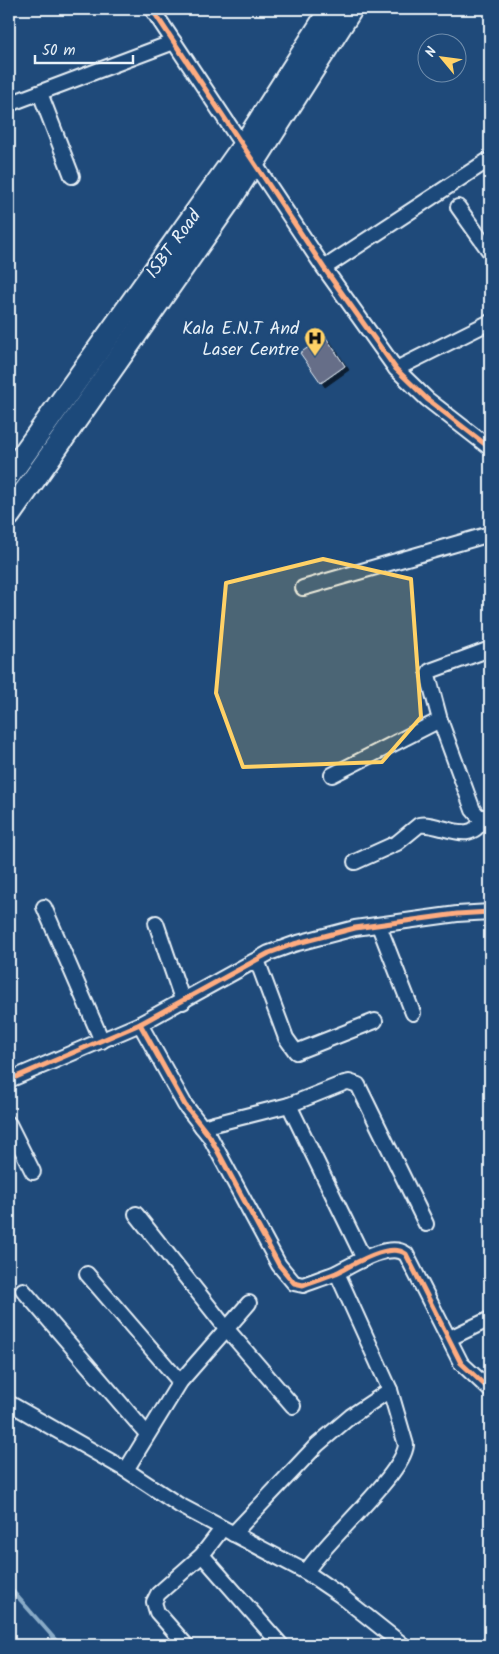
<svg xmlns="http://www.w3.org/2000/svg" width="499" height="1654" viewBox="0 0 499 1654" font-family="Kalam,sans-serif">
	<style>
		.lines { fill: none; stroke-linecap: round; stroke-linejoin: round }
		.stream { stroke: #89abc7; stroke-width: 4 }
		.building { fill: #666e88; stroke: #e8f1f8; filter: url(#shadow) }
		.minor-casing { stroke: #e8f1f8; stroke-width: 18 }
		.trunk-casing { stroke: #e8f1f8; stroke-width: 26 }
		.minor { stroke: #1f4a7a; stroke-width: 14 }
		.trunk { stroke: #1f4a7a; stroke-width: 22 }
		.cycleway-casing { stroke: #1f4a7a; stroke-width: 8 }
		.cycleway { stroke: #ffac80; stroke-width: 5 }
		.marked { fill: #ffd166; fill-opacity: 0.2; stroke: #ffd166; stroke-width: 4; stroke-linejoin: round }
		.labels { text-anchor: middle; stroke-width: 4.5; stroke-linejoin: round; paint-order: stroke }
		.street-label { font-size: 18px; fill: #e8f1f8; stroke: #1f4a7a }
		.poi-label { font-size: 18px; fill: #e8f1f8; stroke: #1f4a7a; text-anchor: end }
	</style>
	<defs>
		<filter id="shadow"><feDropShadow dx="4" dy="4" stdDeviation="0" flood-color="#0009"/></filter>
	</defs>
	<rect width="100%" height="100%" fill="#1f4a7a"/>
	<filter id="ink" filterUnits="userSpaceOnUse"><feTurbulence type="fractalNoise" baseFrequency=".02" numOctaves="2"/><feDisplacementMap in="SourceGraphic" scale="10" xChannelSelector="R" yChannelSelector="G"/><feConvolveMatrix kernelMatrix="1 2 1 2 8 2 1 2 1" color-interpolation-filters="sRGB"/></filter>
	<g filter="url(#ink)">
		<g class="lines">
			<polyline class="stream" points="9,1587 60,1645"/>
		</g>
		<polygon class="building" points="325,336 345,366 321,383 300,353"/>
		<g class="lines">
			<g class="minor-casing">
				<g id="minor">
					<polyline points="152,9 324,268 396,369 427,399 490,448"/>
					<polyline points="40,93 72,176"/>
					<polyline points="9,104 174,42"/>
					<polyline points="458,207 490,252"/>
					<polyline points="324,268 490,159"/>
					<polyline points="396,369 490,322"/>
					<polyline points="303,588 490,534"/>
					<polyline points="490,649 430,671 428,675 440,720 473,810 479,817 490,817"/>
					<polyline points="332,775 440,720"/>
					<path d="M 355,862 L 397,843 L 419,825 C 440,821 471,848 483,818"/>
					<polyline points="44,907 102,1041"/>
					<polyline points="156,923 183,1002"/>
					<polyline points="379,926 413,1013"/>
					<polyline points="257,960 286,1038 296,1052 375,1021"/>
					<path d="M 140,1024 L 185,1105 L 210,1137 L 279,1265 L 294,1283 L 303,1285 C 314,1281 326,1277 336,1273 C 353,1265 389,1241 406,1254 L 461,1363 L 490,1390"/>
					<polyline points="9,1080 140,1024 269,953 294,944 355,928 457,914 490,912"/>
					<polyline points="289,1105 364,1259"/>
					<polyline points="9,1124 33,1172"/>
					<polyline points="202,1127 289,1105 344,1083 349,1082 358,1085 426,1224"/>
					<polyline points="136,1214 226,1328 293,1406"/>
					<polyline points="87,1274 180,1382"/>
					<polyline points="23,1290 147,1434"/>
					<polyline points="450,1338 490,1319"/>
					<polyline points="9,1403 126,1470 179,1505 306,1572 340,1595 403,1645"/>
					<polyline points="126,1470 180,1382 249,1303"/>
					<polyline points="233,1534 317,1445 351,1416 390,1390"/>
					<polyline points="202,1555 281,1645"/>
					<path d="M 306,1572 C 326,1540 403,1475 406,1445 L 390,1390 L 337,1273"/>
					<polyline points="186,1645 157,1612 154,1602 158,1594 202,1555 222,1529"/>
				</g>
			</g>
			<g class="trunk-casing">
				<g id="trunk">
					<polyline points="9,475 243,147 331,9"/>
					<polyline points="9,515 229,201 351,9"/>
				</g>
			</g>
			<use href="#minor" class="minor"/>
			<use href="#trunk" class="trunk"/>
			<g class="cycleway-casing">
				<g id="cycleway">
					<polyline points="152,9 324,268 396,369 427,399 490,448"/>
					<path d="M 140,1024 L 185,1105 L 210,1137 L 279,1265 L 294,1283 L 303,1285 C 314,1281 326,1277 336,1273 C 353,1265 389,1241 406,1254 L 461,1363 L 490,1390"/>
					<polyline points="9,1080 140,1024 269,953 294,944 355,928 457,914 490,912"/>
				</g>
			</g>
			<use href="#cycleway" class="cycleway"/>
		</g>
	</g>
	<path class="marked" d="M 323,559 L 411,579 L 421,717 L 382,762 L 243,767 L 216,693 L 226,583 Z"/>
	<defs>
		<g id="hospital-pin" transform="scale(1.125)"><path d="M0 17L-7.5 6A9.5 9.5 0 1 1 7.5 6Z" fill="#ffd166" stroke="#1f4a7a"/><path d="M-5-5h3v3.5h4V-5h3V5h-3V1.5h-4V5h-3Z" fill="#111"/></g>
	</defs>
	<g fill-rule="evenodd">
		<use href="#hospital-pin" x="315" y="338"/>
	</g>
	<g class="labels">
		<g class="street-label">
			<text transform="translate(173 244) rotate(-54)" y="6">ISBT Road</text>
		</g>
		<g class="poi-label">
			<text x="299" y="334">Kala E.N.T And<tspan x="299" dy="21">Laser Centre</tspan></text>
		</g>
	</g>
	<rect width="499" height="1654" fill="none" stroke="#1f4a7a" stroke-width="30"/>
	<rect x="15" y="15" width="469" height="1624" fill="none" stroke="#e8f1f8" stroke-width="2" filter="url(#ink)"/>
	<g transform="translate(442 58) rotate(299)"><circle r="24" fill="#1f4a7a" stroke="#6f8dac"/>
	<path d="M0-4L9 19L0 12L-9 19Z" fill="#ffd166"/>
	<text y="-8" font-size="14" font-weight="bold" text-anchor="middle" fill="#e8f1f8">N</text>
	</g>
	<path d="M35 55v8h98v-8" fill="none" stroke="#e8f1f8" stroke-width="2.5"/>
	<text x="42" y="55" font-size="15" fill="#e8f1f8" stroke="#1f4a7a" stroke-width="4" paint-order="stroke">50 m</text>
</svg>
